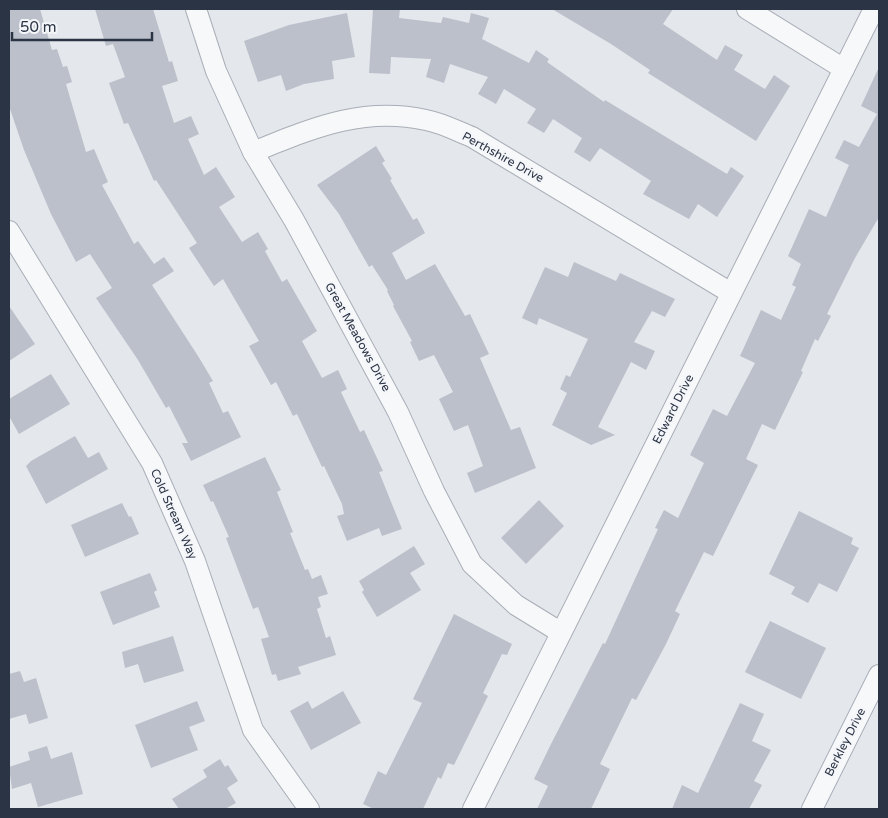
<svg xmlns="http://www.w3.org/2000/svg" width="888" height="818" viewBox="0 0 888 818" font-family="'Varela Round',sans-serif">
	<style>
		.building { fill: #bbc0ca }
		.lines { fill: none; stroke-linecap: round; stroke-linejoin: round }
		.street-casing { stroke: #a9aeb7; stroke-width: 22 }
		.street { stroke: #f7f8fa; stroke-width: 20 }
		.labels { text-anchor: middle; stroke-width: 4.5; stroke-linejoin: round; paint-order: stroke }
		.street-label { font-size: 12px; fill: #2b3445; stroke: #f4f6f9 }
	</style>
	<rect width="100%" height="100%" fill="#e4e7ec"/>
	<g class="building">
		<polygon points="9,9 40,9 52,50 57,49 63,67 67,66 72,82 66,84 86,152 94,149 108,182 102,185 134,244 138,241 154,264 164,257 174,271 152,285 198,356 213,381 209,383 223,413 228,411 241,437 191,461 182,443 188,443 169,406 166,408 138,360 96,298 112,288 90,254 76,262 51,214 24,150 9,106"/>
		<polygon points="95,9 153,9 169,62 172,61 178,81 162,86 174,123 191,116 199,134 188,139 204,175 216,167 235,197 219,207 242,242 258,232 268,249 265,251 282,282 287,279 317,331 302,341 322,378 338,370 347,389 341,392 360,432 364,430 383,471 379,472 402,529 382,536 379,528 347,541 337,516 344,514 342,504 324,466 322,467 297,414 293,416 276,382 271,385 249,346 259,341 223,279 214,286 189,248 197,243 156,180 154,181 128,123 124,124 109,83 125,77 113,44 106,46"/>
		<polygon points="373,9 400,9 399,18 441,23 443,17 469,23 471,13 489,18 482,39 529,63 536,50 549,59 547,62 604,102 605,100 727,174 731,167 744,176 717,217 698,204 689,219 643,194 651,181 600,148 590,162 574,152 582,138 553,119 544,133 527,123 536,109 504,89 496,104 478,94 488,77 450,64 444,83 426,77 431,59 391,57 390,74 369,73"/>
		<polygon points="552,9 673,9 663,24 717,60 725,45 743,55 734,70 765,89 774,75 790,86 756,141 648,73 650,70 611,44"/>
		<polygon points="347,13 355,57 332,61 334,79 304,84 286,91 281,75 258,82 244,41 289,25"/>
		<polygon points="879,67 879,217 855,258 827,314 831,316 818,341 815,339 801,371 803,372 775,430 762,424 746,459 758,465 713,556 704,552 675,611 680,614 666,644 636,700 632,698 600,764 610,769 591,809 537,809 548,786 534,779 551,744 603,643 605,644 658,529 655,528 664,510 678,518 704,463 690,455 713,409 727,416 755,363 740,356 761,310 781,320 796,287 792,285 801,264 788,256 809,209 826,217 849,165 835,158 844,140 859,147 877,114 861,106"/>
		<polygon points="376,146 385,161 382,163 392,179 390,180 413,220 417,218 425,233 392,253 406,280 435,264 465,316 470,314 489,354 480,358 511,430 520,427 536,468 475,493 467,473 483,466 468,425 454,431 439,399 453,392 434,355 419,361 410,342 412,341 393,306 394,305 387,291 388,290 372,265 369,267 339,214 317,185"/>
		<polygon points="574,262 616,281 620,273 675,299 665,317 652,311 634,342 655,351 646,370 631,362 598,427 615,435 591,445 552,425 567,393 560,389 566,375 570,377 588,339 539,318 537,325 522,318 545,267 568,277"/>
		<polygon points="9,306 35,344 9,361"/>
		<polygon points="51,374 70,404 19,434 9,416 9,399"/>
		<polygon points="75,436 88,458 99,452 108,469 46,504 26,466 31,461"/>
		<polygon points="265,457 281,490 277,492 293,532 290,533 305,570 308,569 312,579 321,575 328,594 318,597 321,607 317,609 326,638 330,636 336,655 298,667 301,674 278,681 276,674 272,675 261,639 269,637 258,607 253,609 226,538 229,537 213,501 211,502 203,485"/>
		<polygon points="539,500 564,526 526,564 501,538"/>
		<polygon points="122,503 129,517 131,516 139,534 85,557 71,525"/>
		<polygon points="799,511 853,538 851,544 859,548 837,592 819,583 808,603 791,594 795,587 769,574"/>
		<polygon points="414,546 425,564 410,573 421,590 377,617 362,592 364,590 359,581"/>
		<polygon points="150,573 157,590 154,592 160,607 113,625 100,592"/>
		<polygon points="454,614 512,644 507,655 502,654 483,693 488,696 454,765 448,763 441,779 438,777 423,809 374,809 363,804 378,771 386,775 422,703 413,699"/>
		<polygon points="770,621 826,648 801,699 745,672"/>
		<polygon points="173,636 184,671 144,683 138,664 125,668 122,652"/>
		<polygon points="20,671 24,682 36,678 48,718 29,724 26,714 9,719 9,674"/>
		<polygon points="343,691 361,723 311,750 290,711 308,701 312,709"/>
		<polygon points="197,701 205,721 189,727 198,750 151,768 135,725"/>
		<polygon points="740,703 764,714 752,741 771,750 754,781 762,785 749,809 672,809 682,785 698,793"/>
		<polygon points="47,746 51,759 72,752 83,794 38,807 31,783 12,789 9,767 30,760 28,752"/>
		<polygon points="220,759 225,767 228,765 238,781 227,788 236,803 225,809 179,809 172,799 207,777 203,770"/>
	</g>
	<g class="lines">
		<g class="street-casing">
			<g id="street">
				<polyline points="196,9 216,71 253,152 294,220 398,412 434,491 472,564 516,605 560,632"/>
				<polyline points="747,9 844,69"/>
				<path d="M 253,152 C 311,129 361,106 426,120 C 442,123 457,131 472,137 L 731,293"/>
				<polyline points="9,231 152,463 195,561 253,730 309,809"/>
				<polyline points="473,809 874,9"/>
				<polyline points="812,809 879,675"/>
			</g>
		</g>
		<use href="#street" class="street"/>
	</g>
	<g class="labels">
		<g class="street-label">
			<text transform="translate(503 157) rotate(29)" y="4">Perthshire Drive</text>
			<text transform="translate(358 337) rotate(61)" y="4">Great Meadows Drive</text>
			<text transform="translate(673 409) rotate(-63)" y="4">Edward Drive</text>
			<text transform="translate(174 514) rotate(66)" y="4">Cold Stream Way</text>
			<text transform="translate(845 742) rotate(-63)" y="4">Berkley Drive</text>
		</g>
	</g>
	<rect width="888" height="818" fill="none" stroke="#2b3445" stroke-width="20"/>
	<path d="M12 32v8h140v-8" fill="none" stroke="#2b3445" stroke-width="2.5"/>
	<text x="20" y="32" font-size="15" fill="#2b3445" stroke="#f4f6f9" stroke-width="4" paint-order="stroke">50 m</text>
</svg>
